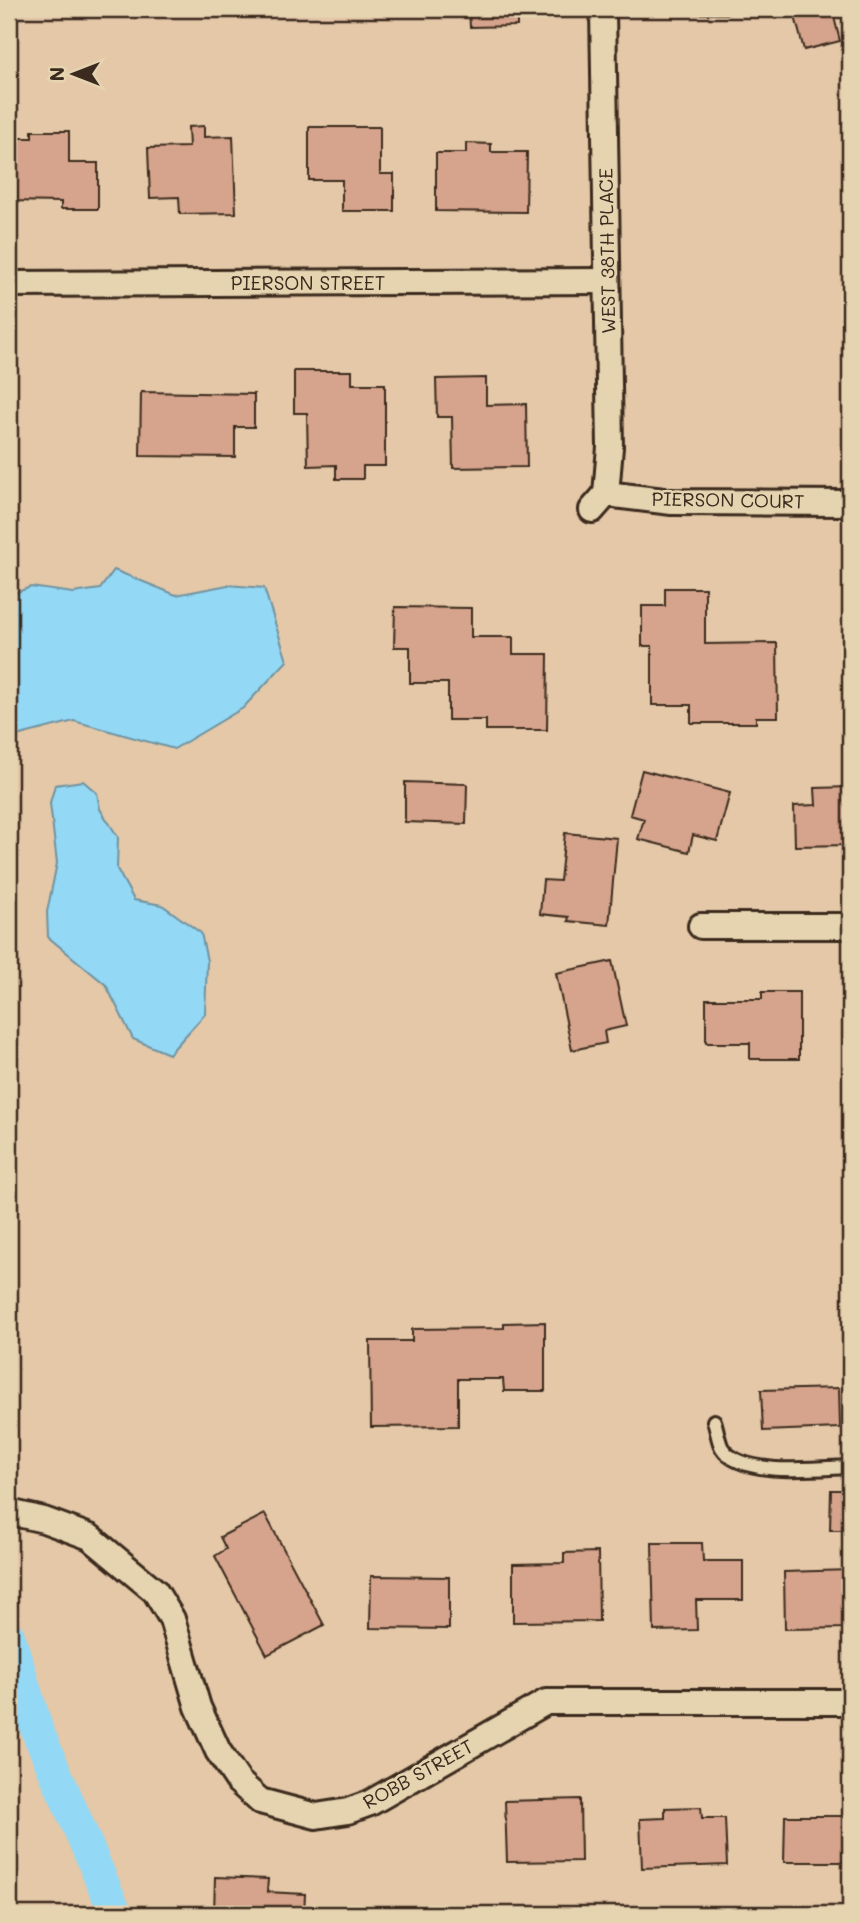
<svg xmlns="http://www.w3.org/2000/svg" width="859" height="1923" viewBox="0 0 859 1923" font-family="Mali,sans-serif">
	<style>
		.water { fill: #93d8f5; stroke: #70929f; stroke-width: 2 }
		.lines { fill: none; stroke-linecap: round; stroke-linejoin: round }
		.canal { stroke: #93d8f5; stroke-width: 33 }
		.building { fill: #d6a48c; stroke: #3b2a1e; stroke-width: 2 }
		.service-casing { stroke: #3b2a1e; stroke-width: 18 }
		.minor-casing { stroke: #3b2a1e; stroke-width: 30 }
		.service { stroke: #e6d4b1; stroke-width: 12 }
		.minor { stroke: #e6d4b1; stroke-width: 24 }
		.labels { text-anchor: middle; stroke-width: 5; stroke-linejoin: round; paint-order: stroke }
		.street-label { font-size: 19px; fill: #3b2a1e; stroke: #e6d4b1 }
	</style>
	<rect width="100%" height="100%" fill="#e4c8a8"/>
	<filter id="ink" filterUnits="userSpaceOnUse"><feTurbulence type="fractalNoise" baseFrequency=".0143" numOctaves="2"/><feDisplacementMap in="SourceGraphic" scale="14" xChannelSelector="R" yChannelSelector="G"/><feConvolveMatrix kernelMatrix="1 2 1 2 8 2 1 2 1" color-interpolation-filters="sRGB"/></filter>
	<g filter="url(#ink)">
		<g class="water">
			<polygon points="114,570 176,595 228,585 264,588 287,661 243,708 174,749 74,721 9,738 9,595 31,587 73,593 100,589"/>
			<polygon points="83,781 97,793 100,809 118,837 117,869 134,900 162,905 201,933 207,961 205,1014 169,1054 133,1039 106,985 48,937 47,912 57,863 50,803 55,785"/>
		</g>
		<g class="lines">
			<polyline class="canal" points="9,1637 37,1730 116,1914"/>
		</g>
		<g class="building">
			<polygon points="469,9 517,9 517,26 470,27"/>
			<polygon points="675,9 728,9 728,14 676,14"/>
			<polygon points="793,9 832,9 840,41 804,50"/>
			<polygon points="204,126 204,137 233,136 236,213 180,214 179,197 150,198 148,148 189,147 188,127"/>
			<polygon points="309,127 380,127 380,174 394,174 394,211 342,211 342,180 309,180"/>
			<polygon points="32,131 69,131 69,163 98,163 98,209 61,209 61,202 9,201 9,138 32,138"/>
			<polygon points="466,143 491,144 491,152 527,152 526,212 436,211 436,153 466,153"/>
			<polygon points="294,371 352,371 352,384 385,384 385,466 363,466 363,479 336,479 336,465 308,466 307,413 294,413"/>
			<polygon points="486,378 486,405 526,404 527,467 453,468 452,417 437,417 436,379"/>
			<polygon points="141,392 254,394 254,427 235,427 235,457 140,456"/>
			<polygon points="665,588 705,588 705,644 777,643 778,717 756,717 756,723 691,723 691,705 652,705 652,646 642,646 642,606 665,606"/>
			<polygon points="395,607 471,608 471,637 513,637 513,654 548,654 547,730 486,730 486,720 448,720 448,683 410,683 410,647 394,647"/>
			<polygon points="642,770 730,793 717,841 693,835 689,852 638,839 644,819 630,815"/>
			<polygon points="405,782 467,784 466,824 405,822"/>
			<polygon points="850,787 850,845 795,846 794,806 816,805 815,788"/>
			<polygon points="565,833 617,838 609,925 568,921 569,917 540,914 543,880 560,881"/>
			<polygon points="612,961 626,1026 604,1031 606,1043 572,1050 556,973"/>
			<polygon points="762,992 799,992 799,1059 750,1059 750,1043 706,1043 706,999 762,999"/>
			<polygon points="545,1322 545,1391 504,1391 503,1379 458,1379 458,1426 371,1427 370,1341 412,1341 412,1329 504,1328 504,1323"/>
			<polygon points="839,1388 840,1428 763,1431 761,1390"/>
			<polygon points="831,1490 850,1490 850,1530 830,1530"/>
			<polygon points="265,1514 324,1625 267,1655 215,1556 226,1549 220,1537"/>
			<polygon points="652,1543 702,1543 703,1561 743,1561 743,1600 696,1600 697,1630 654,1631"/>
			<polygon points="598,1552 599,1621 513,1622 513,1564 564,1563 564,1553"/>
			<polygon points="850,1570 850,1628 785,1629 784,1572"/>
			<polygon points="371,1576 449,1577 449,1629 370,1628"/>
			<polygon points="580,1799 581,1861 507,1862 505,1801"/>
			<polygon points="846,1804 850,1804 850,1862 784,1862 785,1816 846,1816"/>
			<polygon points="701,1807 702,1818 725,1818 727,1865 642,1868 640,1819 665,1818 665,1808"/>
			<polygon points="215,1877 268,1879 267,1892 305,1894 304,1914 214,1914"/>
		</g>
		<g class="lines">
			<g class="service-casing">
				<path id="service" d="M 714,1421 C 717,1429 718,1441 722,1448 C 741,1478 819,1468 850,1467"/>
			</g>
			<g class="minor-casing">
				<g id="minor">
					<polyline points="603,9 610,447 606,494"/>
					<polyline points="9,284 607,281"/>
					<polyline points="606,494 672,502 850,503"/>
					<polyline points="592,510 606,494"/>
					<polyline points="701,926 850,926"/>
					<polyline points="9,1512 44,1520 90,1537 155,1591 172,1619 198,1707 218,1751 239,1782 260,1801 316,1816 348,1811 370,1803 546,1702 850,1702"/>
				</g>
			</g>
			<use href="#service" class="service"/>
			<use href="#minor" class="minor"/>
		</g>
	</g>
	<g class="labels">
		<g class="street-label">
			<text transform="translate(607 251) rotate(-91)" y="7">WEST 38TH PLACE</text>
			<text x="308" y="290">PIERSON STREET</text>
			<text transform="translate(728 500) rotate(1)" y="7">PIERSON COURT</text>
			<text transform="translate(418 1774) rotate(-29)" y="7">ROBB STREET</text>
		</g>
	</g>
	<rect width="859" height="1923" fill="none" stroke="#e6d4b1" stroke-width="35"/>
	<rect x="18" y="18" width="824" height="1888" fill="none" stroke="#3b2a1e" stroke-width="2.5" filter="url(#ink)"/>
	<g transform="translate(74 74) rotate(270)" stroke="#e6d4b1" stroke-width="5" paint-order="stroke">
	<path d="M0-5L12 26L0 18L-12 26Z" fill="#3b2a1e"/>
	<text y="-10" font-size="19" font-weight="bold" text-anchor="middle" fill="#3b2a1e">N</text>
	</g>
</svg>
